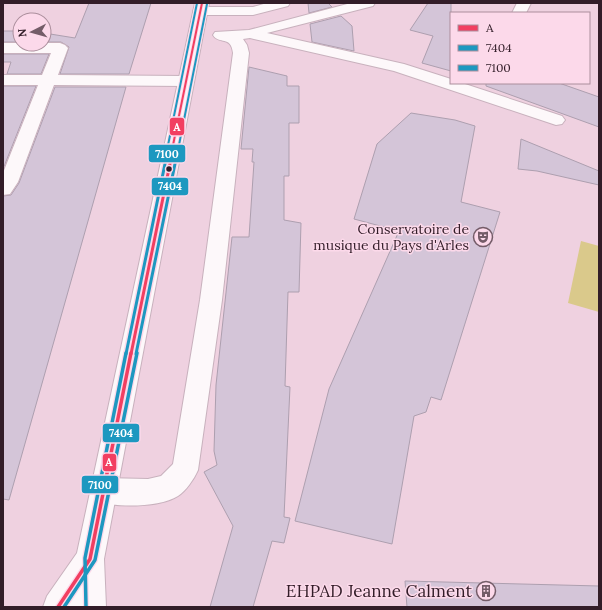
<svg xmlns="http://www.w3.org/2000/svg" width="602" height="610" viewBox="0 0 602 610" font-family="Lora,serif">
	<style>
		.green { fill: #dac98b }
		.building { fill: #d4c5d8; stroke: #ad9faf }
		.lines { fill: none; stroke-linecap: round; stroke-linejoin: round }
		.minor-casing { stroke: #c8b1bd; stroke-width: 2 }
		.major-casing { stroke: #c8b1bd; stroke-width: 2 }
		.minor { fill: #fdf8fa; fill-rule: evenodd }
		.major { fill: #fdf8fa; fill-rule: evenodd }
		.bus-1-far2-casing { stroke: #fcd9ea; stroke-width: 4 }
		.bus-1-far1-casing { stroke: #fcd9ea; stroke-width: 6 }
		.bus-1-casing { stroke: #fcd9ea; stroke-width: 6 }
		.bus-2-far2-casing { stroke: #fcd9ea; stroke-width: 4 }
		.bus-2-far1-casing { stroke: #fcd9ea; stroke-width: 6 }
		.bus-2-casing { stroke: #fcd9ea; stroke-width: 6 }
		.bus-3-far2-casing { stroke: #fcd9ea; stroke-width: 4 }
		.bus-3-far1-casing { stroke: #fcd9ea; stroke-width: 6 }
		.bus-3-casing { stroke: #fcd9ea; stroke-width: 6 }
		.bus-1-far2 { stroke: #f23f61; stroke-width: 2 }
		.bus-1-far1 { stroke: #f23f61; stroke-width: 3 }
		.bus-1 { stroke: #f23f61; stroke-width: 3.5 }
		.bus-2-far2 { stroke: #1d98c0; stroke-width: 2 }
		.bus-2-far1 { stroke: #1d98c0; stroke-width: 3 }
		.bus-2 { stroke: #1d98c0; stroke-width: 3.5 }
		.bus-3-far2 { stroke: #1d98c0; stroke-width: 2 }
		.bus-3-far1 { stroke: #1d98c0; stroke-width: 3 }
		.bus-3 { stroke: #1d98c0; stroke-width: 3.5 }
		.bus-dot { fill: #321d28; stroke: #fcd9ea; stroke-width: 1.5 }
		.labels { text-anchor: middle; stroke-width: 3; stroke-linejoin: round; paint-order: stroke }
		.poi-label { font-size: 14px; fill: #321d28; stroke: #fcd9ea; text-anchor: end }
		.near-poi-label { font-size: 17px; fill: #321d28; stroke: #fcd9ea; text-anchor: end }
		.line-badge { stroke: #fcd9ea; stroke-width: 1.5 }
		.badge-label { font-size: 11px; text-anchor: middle; font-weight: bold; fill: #fff }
	</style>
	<rect width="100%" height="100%" fill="#efd1e0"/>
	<polygon class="green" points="581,241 599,246 599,312 568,303"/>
	<g class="building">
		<polygon points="89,3 151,3 129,74 60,74 69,47 61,42 44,42 44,33 75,38"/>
		<polygon points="308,3 328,3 332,7 309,13"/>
		<polygon points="428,3 451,3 451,71 422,63 433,36 410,30"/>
		<polygon points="341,16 352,26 354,51 312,42 310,24"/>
		<rect x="3" y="31" width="17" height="11"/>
		<polygon points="3,54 49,54 41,74 7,74 11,62 3,62"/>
		<polygon points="249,67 287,76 287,86 299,86 299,123 289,123 289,176 284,176 284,220 301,223 299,292 288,292 285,386 290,387 284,517 290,518 284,543 272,541 253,607 210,607 233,526 204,472 217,465 214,451 216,385 232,237 249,237 254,162 252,162 253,149 241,149"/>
		<polygon points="486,83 559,83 599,97 599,127 486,86"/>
		<polygon points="3,86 36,86 3,169"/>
		<polygon points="55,87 126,87 9,500 3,499 3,196 11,195 19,183"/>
		<polygon points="411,113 455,120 475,126 461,202 500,212 441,400 431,397 426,412 414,416 392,544 295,521 329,389 399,231 354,219 377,144"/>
		<polygon points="521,139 599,171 599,185 537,171 518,169"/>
		<polygon points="405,581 599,586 599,607 407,607"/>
	</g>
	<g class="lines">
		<g class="minor-casing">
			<g id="minor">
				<polygon points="267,3 290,3 288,6 253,15 200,15 195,14 193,11 195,8 200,7 253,7"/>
				<path d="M 351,3 L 375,3 L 373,6 L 267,33 L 404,64 L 451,79 L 451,83 L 462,83 L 562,116 L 565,120 L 562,124 L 556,125 L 394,71 L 250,38 L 243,39 L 247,45 L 249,53 L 222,300 L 198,470 C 194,479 186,491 178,496 C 159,508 113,508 94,500 L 90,491 L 94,482 L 103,478 L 148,479 L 161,476 L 173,464 L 200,300 L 233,53 C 231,35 219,45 213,35 L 215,32 L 249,30 Z"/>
				<polygon points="517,3 531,3 526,13 512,13"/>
				<polygon points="3,43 60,43 65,45 68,48 58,75 186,76 192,78 194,81 192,84 186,86 54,85 18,182 10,194 3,195 3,173 38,85 3,85 3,75 42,75 51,53 3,53"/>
			</g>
		</g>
		<g class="major-casing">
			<polygon id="major" points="195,3 209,3 104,559 106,607 43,607 47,596 77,553"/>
		</g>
		<use href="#minor" class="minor"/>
		<use href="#major" class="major"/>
		<g class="bus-1-far2-casing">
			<polyline id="bus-1-far2" points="171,155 202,3"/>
		</g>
		<g class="bus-1-far1-casing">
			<polyline id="bus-1-far1" points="131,354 172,154"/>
		</g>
		<g class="bus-1-casing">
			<polyline id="bus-1" points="58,607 90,559 131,353"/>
		</g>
		<g class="bus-2-far2-casing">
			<polyline id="bus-2-far2" points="177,155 207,4"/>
		</g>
		<g class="bus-2-far1-casing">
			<polyline id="bus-2-far1" points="136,354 177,154"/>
		</g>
		<g class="bus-2-casing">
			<polyline id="bus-2" points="64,607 95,560 137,353"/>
		</g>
		<g class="bus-3-far2-casing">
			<polyline id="bus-3-far2" points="166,155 197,3"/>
		</g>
		<g class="bus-3-far1-casing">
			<polyline id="bus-3-far1" points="126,354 167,154"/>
		</g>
		<g class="bus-3-casing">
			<polyline id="bus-3" points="86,607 85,558 126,353"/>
		</g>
		<use href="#bus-1-far2" class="bus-1-far2"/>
		<use href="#bus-1-far1" class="bus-1-far1"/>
		<use href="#bus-1" class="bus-1"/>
		<use href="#bus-2-far2" class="bus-2-far2"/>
		<use href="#bus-2-far1" class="bus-2-far1"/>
		<use href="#bus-2" class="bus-2"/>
		<use href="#bus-3-far2" class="bus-3-far2"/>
		<use href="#bus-3-far1" class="bus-3-far1"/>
		<use href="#bus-3" class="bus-3"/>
	</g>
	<defs>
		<g id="theatre-ring" transform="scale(1)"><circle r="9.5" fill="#fcd9ea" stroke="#745c68" stroke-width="1.5"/><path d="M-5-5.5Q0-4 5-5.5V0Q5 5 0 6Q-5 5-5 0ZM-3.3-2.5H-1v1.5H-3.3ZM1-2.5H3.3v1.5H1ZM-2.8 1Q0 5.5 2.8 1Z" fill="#745c68"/></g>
		<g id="building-ring" transform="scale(1)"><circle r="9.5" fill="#fcd9ea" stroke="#745c68" stroke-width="1.5"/><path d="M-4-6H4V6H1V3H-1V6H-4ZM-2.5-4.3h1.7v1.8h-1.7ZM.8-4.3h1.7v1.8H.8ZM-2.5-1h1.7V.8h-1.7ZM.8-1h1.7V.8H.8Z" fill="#745c68"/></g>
	</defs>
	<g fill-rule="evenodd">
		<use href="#theatre-ring" x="483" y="237"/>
		<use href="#building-ring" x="486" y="591"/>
	</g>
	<circle class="bus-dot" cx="169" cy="169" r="3.5"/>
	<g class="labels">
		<g class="poi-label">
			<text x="469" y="234">Conservatoire de<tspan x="469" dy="16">musique du Pays d'Arles</tspan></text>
		</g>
		<g class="near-poi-label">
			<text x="472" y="597">EHPAD Jeanne Calment</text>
		</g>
	</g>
	<g class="line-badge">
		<rect x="169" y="117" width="16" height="19" rx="4" fill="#f23f61"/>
		<rect x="148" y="144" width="38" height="19" rx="4" fill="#1d98c0"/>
		<rect x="151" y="177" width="38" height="19" rx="4" fill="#1d98c0"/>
		<rect x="102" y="423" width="38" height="20" rx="4" fill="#1d98c0"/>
		<rect x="102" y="453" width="15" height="19" rx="4" fill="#f23f61"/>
		<rect x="81" y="475" width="38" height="19" rx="4" fill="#1d98c0"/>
	</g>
	<g class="badge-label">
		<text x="177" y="131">A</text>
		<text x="167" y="158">7100</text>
		<text x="170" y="190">7404</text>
		<text x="121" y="437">7404</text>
		<text x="109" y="466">A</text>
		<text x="100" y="489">7100</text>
	</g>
	<rect width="602" height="610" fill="none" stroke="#321d28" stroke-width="8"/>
	<rect x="450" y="12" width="140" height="72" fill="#fcd9ea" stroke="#ab8e9c"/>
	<rect x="458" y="25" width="20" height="6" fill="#f23f61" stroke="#ab8e9c"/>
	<text x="486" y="32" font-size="12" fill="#321d28">A</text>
	<rect x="458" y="45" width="20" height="6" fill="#1d98c0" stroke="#ab8e9c"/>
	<text x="486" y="52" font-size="12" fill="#321d28">7404</text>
	<rect x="458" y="65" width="20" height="6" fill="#1d98c0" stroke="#ab8e9c"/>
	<text x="486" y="72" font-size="12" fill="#321d28">7100</text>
	<g transform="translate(32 32) rotate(264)"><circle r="19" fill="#fcd9ea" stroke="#ab8e9c"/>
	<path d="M0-3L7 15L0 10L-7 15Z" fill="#745c68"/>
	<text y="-6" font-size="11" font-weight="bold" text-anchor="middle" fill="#321d28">N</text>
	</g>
</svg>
